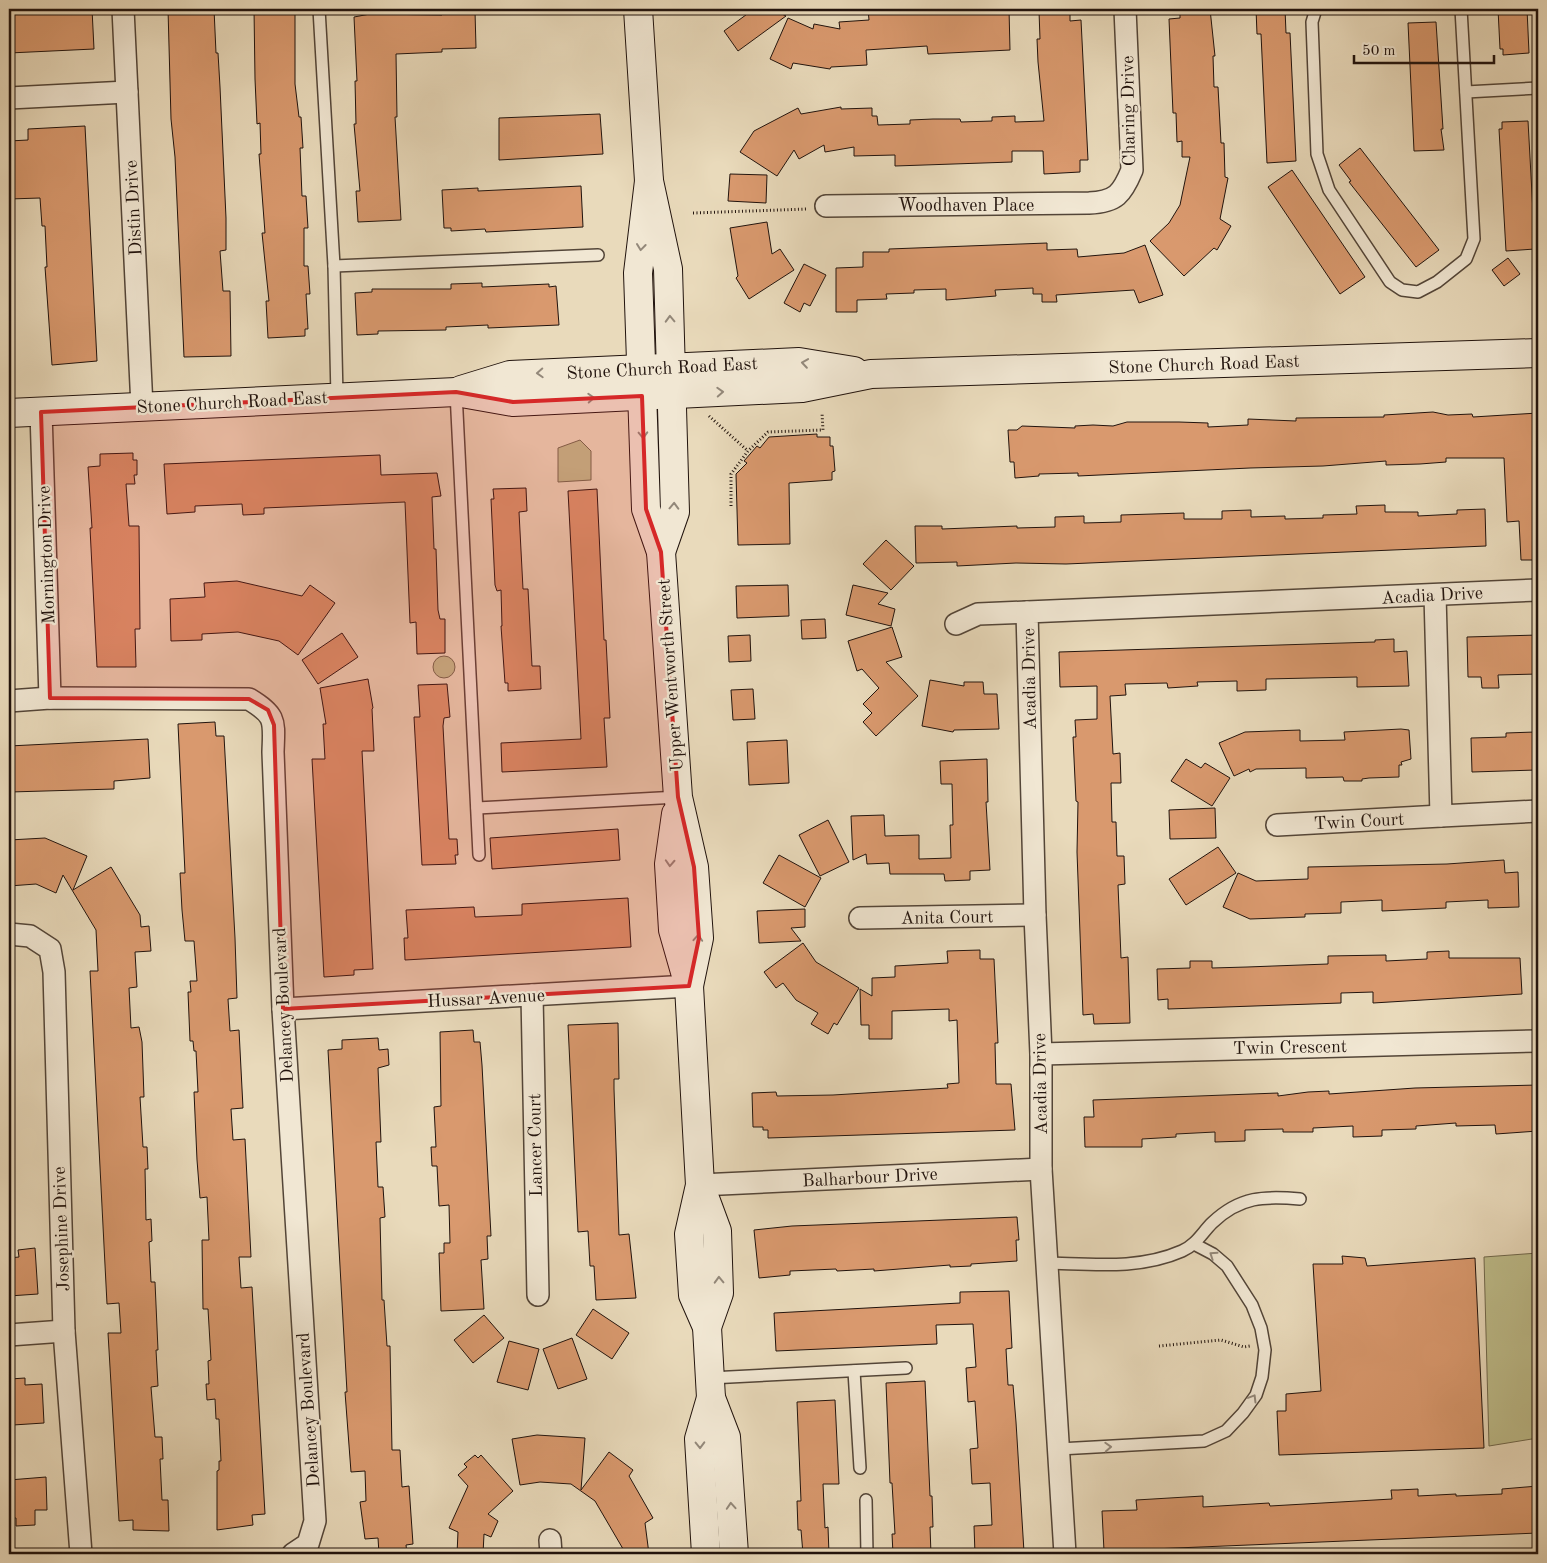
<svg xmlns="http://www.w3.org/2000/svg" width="1547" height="1563" viewBox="0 0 1547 1563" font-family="'Old Standard TT',serif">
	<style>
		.green { fill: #bebd8b; stroke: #70684c }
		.building { fill: #d9996e; stroke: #21130d }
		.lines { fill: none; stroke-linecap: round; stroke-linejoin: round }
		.service-casing { stroke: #534538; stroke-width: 14 }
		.minor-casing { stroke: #534538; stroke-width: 24 }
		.secondary-casing { stroke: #21130d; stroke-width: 30 }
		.path { stroke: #21130d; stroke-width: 3; stroke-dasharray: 1 2.5; stroke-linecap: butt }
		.service { stroke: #f1e7d3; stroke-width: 11 }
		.minor { stroke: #f1e7d3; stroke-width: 21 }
		.secondary { stroke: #f1e7d3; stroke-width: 28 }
		.oneway { stroke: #93887a }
		.marked { fill: #d62828; fill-opacity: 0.2; stroke: #d62828; stroke-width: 4; stroke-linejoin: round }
		.labels { text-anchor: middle; stroke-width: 4.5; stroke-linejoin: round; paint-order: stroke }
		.street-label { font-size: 18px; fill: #21130d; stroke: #f1e7d3 }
	</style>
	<rect width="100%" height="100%" fill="#e9dabb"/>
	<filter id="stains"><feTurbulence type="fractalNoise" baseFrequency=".004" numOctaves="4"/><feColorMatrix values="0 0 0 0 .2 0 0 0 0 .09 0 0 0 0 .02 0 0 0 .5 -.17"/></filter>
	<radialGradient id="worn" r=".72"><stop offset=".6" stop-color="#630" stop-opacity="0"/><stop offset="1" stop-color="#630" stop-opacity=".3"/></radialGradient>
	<g class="green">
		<polygon points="580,440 591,451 591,480 558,482 558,448"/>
		<circle cx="444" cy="667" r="11"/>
		<polygon points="1538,1253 1538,1438 1489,1446 1484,1257"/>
	</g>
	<g class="building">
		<polygon points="9,9 92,9 94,49 9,53"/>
		<polygon points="168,9 214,9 216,53 218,53 220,87 226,218 226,250 220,251 223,291 230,291 231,356 184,357 175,157 171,119"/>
		<polygon points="254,9 295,9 295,84 299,117 301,117 303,148 300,148 302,196 306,196 308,228 304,228 304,266 308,266 310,294 306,294 308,329 305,329 305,336 268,338 266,301 269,301 262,233 265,233 259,154 261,154 260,123 257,124 255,79"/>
		<polygon points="754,9 772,9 786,16 738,51 724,31"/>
		<polygon points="868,9 1009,9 1010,50 928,54 927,46 866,50 867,65 831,67 830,69 793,63 791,69 770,59 788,18 813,29 814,24 840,29 839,22 869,20"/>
		<polygon points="1180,9 1210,9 1215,56 1213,56 1214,87 1218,87 1221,143 1224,143 1225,177 1228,178 1220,219 1231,226 1217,250 1214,248 1184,276 1150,241 1169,223 1180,205 1190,157 1182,157 1182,141 1177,142 1176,113 1173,113 1169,19 1180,18"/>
		<polygon points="1256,9 1285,9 1286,33 1290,33 1296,161 1267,163 1261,34 1257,34"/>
		<polygon points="1498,9 1527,9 1529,53 1503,55 1503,49 1500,49"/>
		<polygon points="1070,10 1070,21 1081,20 1088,160 1080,160 1080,172 1044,174 1043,151 1012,151 1012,162 895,166 895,155 854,156 854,147 825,152 824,145 799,159 794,150 777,176 740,152 754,131 798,108 801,114 841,107 841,109 872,108 872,116 877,116 878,125 910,124 910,120 933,119 960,119 961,122 992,121 992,117 1015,116 1015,122 1044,121 1038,62 1037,39 1040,39 1039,11"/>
		<polygon points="475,11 476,48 442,49 442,52 396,54 397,117 395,117 401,220 358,222 356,191 360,191 354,124 356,124 355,81 357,81 354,17 370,14 442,15 442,13"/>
		<polygon points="1436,22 1443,129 1441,129 1444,150 1414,151 1408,23"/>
		<polygon points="600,114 603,154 499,160 499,118"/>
		<polygon points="1528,121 1535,249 1506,251 1499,129 1502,129 1502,122"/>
		<polygon points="85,126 97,361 52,365 45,267 47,267 45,226 42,226 40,198 9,199 9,141 28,140 28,129"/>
		<polygon points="1360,148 1439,250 1416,267 1349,182 1351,181 1339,165"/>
		<polygon points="1292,170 1365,277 1340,294 1268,187"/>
		<polygon points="730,174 767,175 766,203 728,201"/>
		<polygon points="581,186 583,227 486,232 485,229 451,231 451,228 444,228 442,190 478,188 478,191"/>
		<polygon points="767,222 772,254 780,249 794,270 749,299 736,278 738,276 730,228"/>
		<polygon points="1047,243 1047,250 1077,249 1078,257 1124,253 1145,245 1163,295 1139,303 1134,290 1056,295 1057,302 1042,302 1042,294 1033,294 1033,288 995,290 996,296 946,300 946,289 914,290 914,293 886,294 887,299 857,300 857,312 836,312 836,268 863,267 863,252 889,252 889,249"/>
		<polygon points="1508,258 1520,274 1504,286 1492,270"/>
		<polygon points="804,264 826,275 810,306 804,303 800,312 784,303"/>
		<polygon points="482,283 482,287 549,284 549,287 556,286 559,325 488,328 488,325 446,327 446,330 378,331 378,334 357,335 355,293 372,292 372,289 451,289 451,284"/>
		<polygon points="1433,412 1448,415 1472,414 1473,417 1538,413 1538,560 1521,560 1519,521 1507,522 1504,458 1446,458 1446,462 1420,464 1386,465 1386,461 1323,466 1250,468 1078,476 1078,473 1039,474 1039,476 1015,478 1014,462 1010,462 1008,430 1017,430 1022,426 1075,428 1075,426 1093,425 1113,426 1127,422 1179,422 1208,423 1208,427 1248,425 1248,419 1296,421 1296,418 1384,417 1384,415"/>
		<polygon points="817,434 817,437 830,437 830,446 833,446 835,471 832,472 832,480 789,483 790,544 738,545 736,474 747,463 744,461 757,446 760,448 769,437"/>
		<polygon points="133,453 133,460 137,460 137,475 134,475 135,484 126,484 129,526 139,526 140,629 135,629 136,667 97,667 90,528 92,528 88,467 100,466 100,454"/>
		<polygon points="380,455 381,475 437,473 441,496 432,497 434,549 436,549 438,610 440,619 445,619 445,653 417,654 416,622 410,623 405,502 264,508 264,514 243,515 242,504 195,506 195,512 167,514 164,464"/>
		<polygon points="526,488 527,511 519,512 523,589 528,589 532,666 540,666 541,689 508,691 508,683 505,683 501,626 502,626 501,590 497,591 495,585 491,499 494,499 493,489"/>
		<polygon points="597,489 604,640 606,640 610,718 604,718 607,767 502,772 501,743 581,739 568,491"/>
		<polygon points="1385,505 1385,512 1418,512 1418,516 1457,514 1457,510 1485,509 1486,546 1066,564 1016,563 957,566 957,562 916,563 915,526 942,526 942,529 1017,526 1017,528 1055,527 1055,517 1084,516 1084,523 1121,522 1121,515 1184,513 1184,519 1222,519 1222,511 1251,510 1251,517 1285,516 1285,519 1323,518 1323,515 1357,514 1356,506"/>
		<polygon points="886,540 914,566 891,590 863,564"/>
		<polygon points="237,581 302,596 310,585 335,603 298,655 279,641 238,632 202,634 202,640 171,641 170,599 205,597 204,583"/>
		<polygon points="788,585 789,616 737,618 736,586"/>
		<polygon points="853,585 888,593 878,604 895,609 891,626 846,615"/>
		<polygon points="825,619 826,638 802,639 801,620"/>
		<polygon points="892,627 902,657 886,662 918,696 876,736 863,722 872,713 863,704 879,688 862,669 857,671 848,641"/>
		<polygon points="342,633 358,657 318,684 302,660"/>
		<polygon points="750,635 751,661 729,662 728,636"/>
		<polygon points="1538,635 1538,674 1498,675 1499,688 1482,688 1481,677 1468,677 1467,637"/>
		<polygon points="1394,639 1394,652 1407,651 1409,686 1357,687 1357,677 1266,679 1266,690 1237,691 1237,681 1197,682 1198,686 1168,688 1167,683 1125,684 1126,695 1110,696 1113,754 1120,753 1121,783 1111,783 1112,822 1116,822 1117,856 1124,856 1125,884 1118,885 1121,958 1128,957 1130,1023 1094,1024 1093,1014 1083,1015 1077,852 1078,802 1076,801 1073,737 1076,737 1075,720 1097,719 1097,686 1060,687 1059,652 1375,642 1375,640"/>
		<polygon points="368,679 373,708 372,709 374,751 362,751 373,969 354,970 354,975 324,977 312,759 325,759 323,724 326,724 320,688"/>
		<polygon points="930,680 964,686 964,682 983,682 984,694 997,694 999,729 954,730 953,732 922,726"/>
		<polygon points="447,684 450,717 444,718 443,726 449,839 457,839 458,855 455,855 456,864 422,865 414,717 420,717 418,685"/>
		<polygon points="753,689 755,719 733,720 731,690"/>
		<polygon points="215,722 216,736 224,736 235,938 237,998 228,999 230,1031 239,1030 243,1108 231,1109 233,1140 245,1139 251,1257 239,1257 241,1288 252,1287 265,1514 252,1515 253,1525 217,1530 217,1471 219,1470 219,1461 221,1461 219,1419 216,1419 215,1399 207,1400 206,1384 209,1384 208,1361 211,1360 208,1309 203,1309 202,1240 209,1240 207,1197 200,1198 197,1160 194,1092 198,1092 196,1051 194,1051 193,1041 190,1041 188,992 191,992 190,981 197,981 194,941 185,941 182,910 180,873 185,873 178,724"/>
		<polygon points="1401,729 1409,730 1411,759 1401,762 1402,765 1399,765 1399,777 1369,778 1362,779 1362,781 1344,781 1343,777 1306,778 1306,768 1256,769 1250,772 1249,769 1234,776 1219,743 1245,732 1300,730 1300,741 1345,740 1344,732"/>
		<polygon points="1535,732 1536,770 1472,772 1471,738 1506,737 1506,733"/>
		<polygon points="148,739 150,778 114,781 114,789 10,792 9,746"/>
		<polygon points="787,740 789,783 749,785 747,742"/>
		<polygon points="987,759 988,802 986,802 990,870 970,871 970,880 945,881 944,874 890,874 889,863 867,864 866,854 853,860 851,816 884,815 885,836 919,835 919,859 951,858 950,825 953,825 952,784 941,784 940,761"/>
		<polygon points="1186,759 1201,768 1205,763 1230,778 1212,806 1171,781"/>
		<polygon points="1215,808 1216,838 1170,839 1169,810"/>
		<polygon points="828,820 849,862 820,876 799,835"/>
		<polygon points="618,829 620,860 492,869 490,838"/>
		<polygon points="45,838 87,856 73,890 111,867 140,915 141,927 149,926 151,951 135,952 137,987 129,988 131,1028 139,1027 142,1042 144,1097 140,1097 143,1147 147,1147 148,1169 145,1169 146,1220 151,1219 152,1241 149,1242 151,1282 155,1282 158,1350 156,1350 158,1386 151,1387 155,1437 162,1437 163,1459 160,1459 162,1500 168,1500 169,1531 133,1530 133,1520 119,1521 108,1333 121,1333 119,1303 107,1304 90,971 98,971 96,930 63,875 56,893 36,884 9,886 9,840"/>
		<polygon points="1218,847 1236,873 1186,905 1169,879"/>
		<polygon points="779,855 821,878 805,907 763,883"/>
		<polygon points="1504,860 1505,873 1518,872 1519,907 1488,908 1488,900 1446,902 1446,908 1382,911 1382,900 1341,902 1341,913 1305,914 1305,917 1250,919 1223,907 1238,873 1256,881 1308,879 1308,867 1447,864"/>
		<polygon points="628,898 631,947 405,960 404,938 408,938 406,910 474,907 475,917 522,915 522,904"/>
		<polygon points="805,909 805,927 791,928 801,941 759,943 757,911"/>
		<polygon points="803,943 816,962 859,988 837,1025 834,1023 828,1034 811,1024 818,1013 796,1000 783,983 776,988 764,972"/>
		<polygon points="980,950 980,959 994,959 998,1043 995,1043 996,1084 1011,1084 1015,1130 768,1138 768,1130 763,1130 763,1127 753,1127 752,1093 776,1092 777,1096 833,1095 948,1088 947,1084 959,1083 957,1020 949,1021 949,1009 892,1011 892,1039 869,1039 869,1025 861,1025 860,989 872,996 872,978 895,977 895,966 948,963 947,951"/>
		<polygon points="1449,951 1449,958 1520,958 1522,994 1373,1003 1373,992 1341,993 1341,1003 1168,1009 1168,999 1158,1000 1157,969 1190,968 1190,961 1212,961 1212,968 1247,967 1328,964 1328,956 1386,955 1386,961 1427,959 1427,952"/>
		<polygon points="618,1023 619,1079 614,1079 614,1089 619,1235 629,1234 636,1298 596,1300 594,1266 590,1266 588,1231 578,1232 568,1025"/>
		<polygon points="473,1030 474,1042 480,1042 482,1065 491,1236 487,1236 488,1259 481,1260 484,1309 441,1311 439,1253 444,1253 444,1243 450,1243 449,1205 439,1206 437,1166 432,1166 431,1147 436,1147 434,1107 441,1106 440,1032"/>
		<polygon points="378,1038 379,1050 388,1049 389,1065 378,1068 381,1142 376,1142 378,1187 383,1187 385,1217 380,1218 382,1300 384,1300 387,1346 390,1346 392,1450 400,1450 402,1487 409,1486 413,1544 406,1545 407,1554 379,1554 378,1538 365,1539 360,1502 366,1501 365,1471 351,1472 345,1392 347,1392 328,1050 342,1049 342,1040"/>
		<polygon points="1538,1085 1538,1131 1496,1134 1495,1125 1456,1126 1456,1123 1416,1126 1416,1129 1382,1130 1382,1136 1353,1137 1353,1126 1313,1128 1313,1132 1283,1132 1283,1129 1245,1130 1245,1141 1215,1142 1215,1132 1176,1134 1176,1137 1142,1139 1142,1147 1085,1147 1084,1117 1094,1117 1093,1100 1278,1093 1278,1096 1308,1092 1329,1091 1329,1094 1415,1088"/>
		<polygon points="1017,1217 1019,1240 1016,1240 1017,1261 971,1264 971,1266 950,1267 950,1265 874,1271 874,1269 837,1271 836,1269 790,1271 790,1275 759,1278 754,1230 792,1226"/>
		<polygon points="35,1248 38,1294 9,1296 9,1258 19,1257 18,1250"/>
		<polygon points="1342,1256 1365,1258 1367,1266 1475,1258 1484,1448 1279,1455 1277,1411 1286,1411 1286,1394 1321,1391 1313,1264 1343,1264"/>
		<polygon points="1009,1291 1012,1348 1006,1349 1008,1385 1013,1385 1016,1422 1024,1552 975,1554 974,1526 992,1525 990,1483 972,1484 970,1449 978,1448 975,1401 968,1402 966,1368 976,1367 973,1324 936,1325 937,1344 776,1351 774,1313 960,1303 960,1292"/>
		<polygon points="593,1309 629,1333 612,1359 576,1335"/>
		<polygon points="484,1315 504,1338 473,1363 454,1340"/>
		<polygon points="572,1338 587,1379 558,1389 543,1349"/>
		<polygon points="509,1341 539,1349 528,1390 497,1382"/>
		<polygon points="25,1378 25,1385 42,1384 44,1423 13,1425 10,1379"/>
		<polygon points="925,1381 930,1496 932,1496 933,1527 930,1527 931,1554 893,1554 892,1534 895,1534 892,1483 890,1483 886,1383"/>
		<polygon points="835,1400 839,1484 823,1484 825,1528 828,1527 829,1554 803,1554 801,1530 798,1530 797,1501 801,1501 797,1402"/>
		<polygon points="537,1435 585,1438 581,1490 609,1452 633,1470 629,1476 653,1518 645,1523 649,1554 626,1554 595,1501 571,1484 540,1482 520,1485 512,1439"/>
		<polygon points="475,1455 478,1458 481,1455 513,1491 488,1514 498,1521 491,1537 484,1534 483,1554 457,1554 458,1532 449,1528 468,1486 458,1475 467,1467 464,1464"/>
		<polygon points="46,1477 47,1510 35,1510 35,1525 16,1526 16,1518 9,1518 9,1480"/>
		<polygon points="1538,1486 1538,1533 1104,1551 1102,1511 1137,1510 1136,1500 1203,1496 1203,1507 1269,1503 1270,1506 1392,1499 1391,1490 1398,1490 1418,1489 1418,1496 1456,1494 1456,1496 1502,1494 1502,1489"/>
	</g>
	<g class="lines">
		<g class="service-casing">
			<g id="service">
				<polyline points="319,9 334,266 337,397"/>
				<polyline points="1316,9 1312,22 1317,154 1329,190 1390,282 1402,290 1418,292 1437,282 1466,259 1474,239 1461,9"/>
				<polyline points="1466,92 1538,88"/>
				<polyline points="334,266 598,255"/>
				<polyline points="456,392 479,855"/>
				<polyline points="477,808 678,797"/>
				<path d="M 1046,1263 C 1092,1264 1139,1270 1182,1251 C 1196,1245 1202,1233 1212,1223 C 1240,1196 1265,1196 1300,1199"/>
				<polyline points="854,1371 860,1468"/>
				<polyline points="710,1378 906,1368"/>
				<polyline points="1059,1449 1204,1441 1226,1431 1243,1413 1256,1395 1262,1377 1265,1350 1261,1328 1252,1305 1227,1266 1213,1254 1194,1244"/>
				<polyline points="866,1500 867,1554"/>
			</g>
		</g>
		<g class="minor-casing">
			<g id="minor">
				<polyline points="123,9 142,407"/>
				<polyline points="9,98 127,92"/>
				<path d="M 826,206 L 1089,203 C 1116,202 1122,194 1132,170 L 1125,9"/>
				<polyline points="41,412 50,698"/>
				<polyline points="1435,595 1441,816 1538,811"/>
				<polyline points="956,624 978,614 1027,612"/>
				<path d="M 9,701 L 50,698 L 249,699 C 277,716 274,721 273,752 L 283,1009 L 315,1521 L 308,1544 L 293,1554"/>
				<polyline points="1277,825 1441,816"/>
				<polyline points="860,918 1035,915"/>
				<polyline points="9,934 30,936 50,949 54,972 64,1331 81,1554"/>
				<polyline points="532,995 538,1295"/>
				<polyline points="283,1009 689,986"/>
				<polyline points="1041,1054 1538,1041"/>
				<polyline points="700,1185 1041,1169"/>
				<polyline points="9,1335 64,1331"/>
				<polyline points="550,1540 551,1554"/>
				<polyline points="1065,1554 1041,1169 1041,1054 1035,915 1027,612 1538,590"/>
			</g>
		</g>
		<g class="secondary-casing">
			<g id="secondary">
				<polyline points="638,9 649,181 668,269 675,512 661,552"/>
				<polyline points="649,181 638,273 646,509 661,552 678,797 694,867 699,938 689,986"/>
				<polyline points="461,390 510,375 799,362 854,371"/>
				<polyline points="9,413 456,392 513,402 802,388 871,374 1538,353"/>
				<polyline points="676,814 669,864 673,930 689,986 700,1185 689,1234 693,1295 707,1327 711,1398 726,1437 734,1554"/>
				<polyline points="700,1185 717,1231 719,1293 707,1327"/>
				<polyline points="706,1554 699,1439 711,1398"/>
			</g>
		</g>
		<g class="path">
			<polyline points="693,213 807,209"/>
			<polyline points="709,416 748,451"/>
			<polyline points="731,506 731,474 748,451 768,432 823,430 822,413"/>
			<polyline points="1159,1346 1221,1340 1244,1347 1250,1346"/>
		</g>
		<use href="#service" class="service"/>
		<use href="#minor" class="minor"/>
		<use href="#secondary" class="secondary"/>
	</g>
	<defs><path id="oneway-chevron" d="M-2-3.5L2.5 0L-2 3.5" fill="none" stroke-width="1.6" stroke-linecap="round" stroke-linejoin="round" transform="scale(1.25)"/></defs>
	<g class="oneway">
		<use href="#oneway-chevron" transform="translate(641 247) rotate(97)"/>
		<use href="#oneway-chevron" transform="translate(670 319) rotate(-92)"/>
		<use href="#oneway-chevron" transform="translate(805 363) rotate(-172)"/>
		<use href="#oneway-chevron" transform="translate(540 373) rotate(177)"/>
		<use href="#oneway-chevron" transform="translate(720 392) rotate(-3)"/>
		<use href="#oneway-chevron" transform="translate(591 398) rotate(-3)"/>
		<use href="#oneway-chevron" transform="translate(643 435) rotate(88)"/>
		<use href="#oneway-chevron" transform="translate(674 506) rotate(-88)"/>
		<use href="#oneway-chevron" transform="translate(670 863) rotate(93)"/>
		<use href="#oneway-chevron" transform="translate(698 938) rotate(-86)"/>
		<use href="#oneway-chevron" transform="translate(1213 1255) rotate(-146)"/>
		<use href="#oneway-chevron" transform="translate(719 1280) rotate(-92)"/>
		<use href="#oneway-chevron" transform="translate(1253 1398) rotate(-59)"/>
		<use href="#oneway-chevron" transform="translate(700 1445) rotate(89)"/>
		<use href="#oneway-chevron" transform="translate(1108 1447) rotate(-3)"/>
		<use href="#oneway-chevron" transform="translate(731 1506) rotate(-94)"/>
	</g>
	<path class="marked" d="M 456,392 L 513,402 L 642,396 L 646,509 L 661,552 L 678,797 L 694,867 L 699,938 L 689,986 L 283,1009 L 274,725 L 268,710 L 249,699 L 50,698 L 41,412 Z"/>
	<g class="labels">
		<g class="street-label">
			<text transform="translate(1128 111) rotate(-91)" y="6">Charing Drive</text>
			<text x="966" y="211">Woodhaven Place</text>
			<text transform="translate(133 208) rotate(-93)" y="6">Distin Drive</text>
			<text transform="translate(1204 364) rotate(-2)" y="6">Stone Church Road East</text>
			<text transform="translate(662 368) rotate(-3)" y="6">Stone Church Road East</text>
			<text transform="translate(232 402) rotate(-3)" y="6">Stone Church Road East</text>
			<text transform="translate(46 555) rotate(-92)" y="6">Mornington Drive</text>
			<text transform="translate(1432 595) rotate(-3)" y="6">Acadia Drive</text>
			<text transform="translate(670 675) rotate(-94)" y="6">Upper Wentworth Street</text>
			<text transform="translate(1029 679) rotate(-91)" y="6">Acadia Drive</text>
			<text transform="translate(1359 821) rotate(-3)" y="6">Twin Court</text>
			<text transform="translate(947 917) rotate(-1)" y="6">Anita Court</text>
			<text transform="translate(486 998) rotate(-3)" y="6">Hussar Avenue</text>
			<text transform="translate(283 1005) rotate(-93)" y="6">Delancey Boulevard</text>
			<text transform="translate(1290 1047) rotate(-1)" y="6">Twin Crescent</text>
			<text transform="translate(1040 1084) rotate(-91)" y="6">Acadia Drive</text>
			<text transform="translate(535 1145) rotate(-91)" y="6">Lancer Court</text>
			<text transform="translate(870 1177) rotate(-3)" y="6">Balharbour Drive</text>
			<text transform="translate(61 1229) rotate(-92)" y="6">Josephine Drive</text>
			<text transform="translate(308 1410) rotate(-94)" y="6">Delancey Boulevard</text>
		</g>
	</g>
	<rect width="1547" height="1563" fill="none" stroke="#e9dabb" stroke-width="30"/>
	<rect x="10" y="10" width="1527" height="1543" fill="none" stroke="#21130d" stroke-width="2.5"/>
	<rect x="15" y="15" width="1517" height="1533" fill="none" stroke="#21130d"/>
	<path d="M1354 55v8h140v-8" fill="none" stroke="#21130d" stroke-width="2.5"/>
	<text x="1362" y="55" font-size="15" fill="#21130d" stroke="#f1e7d3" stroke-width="4" paint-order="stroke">50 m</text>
	<rect width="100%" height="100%" filter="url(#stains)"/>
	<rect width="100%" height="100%" fill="url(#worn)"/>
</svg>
